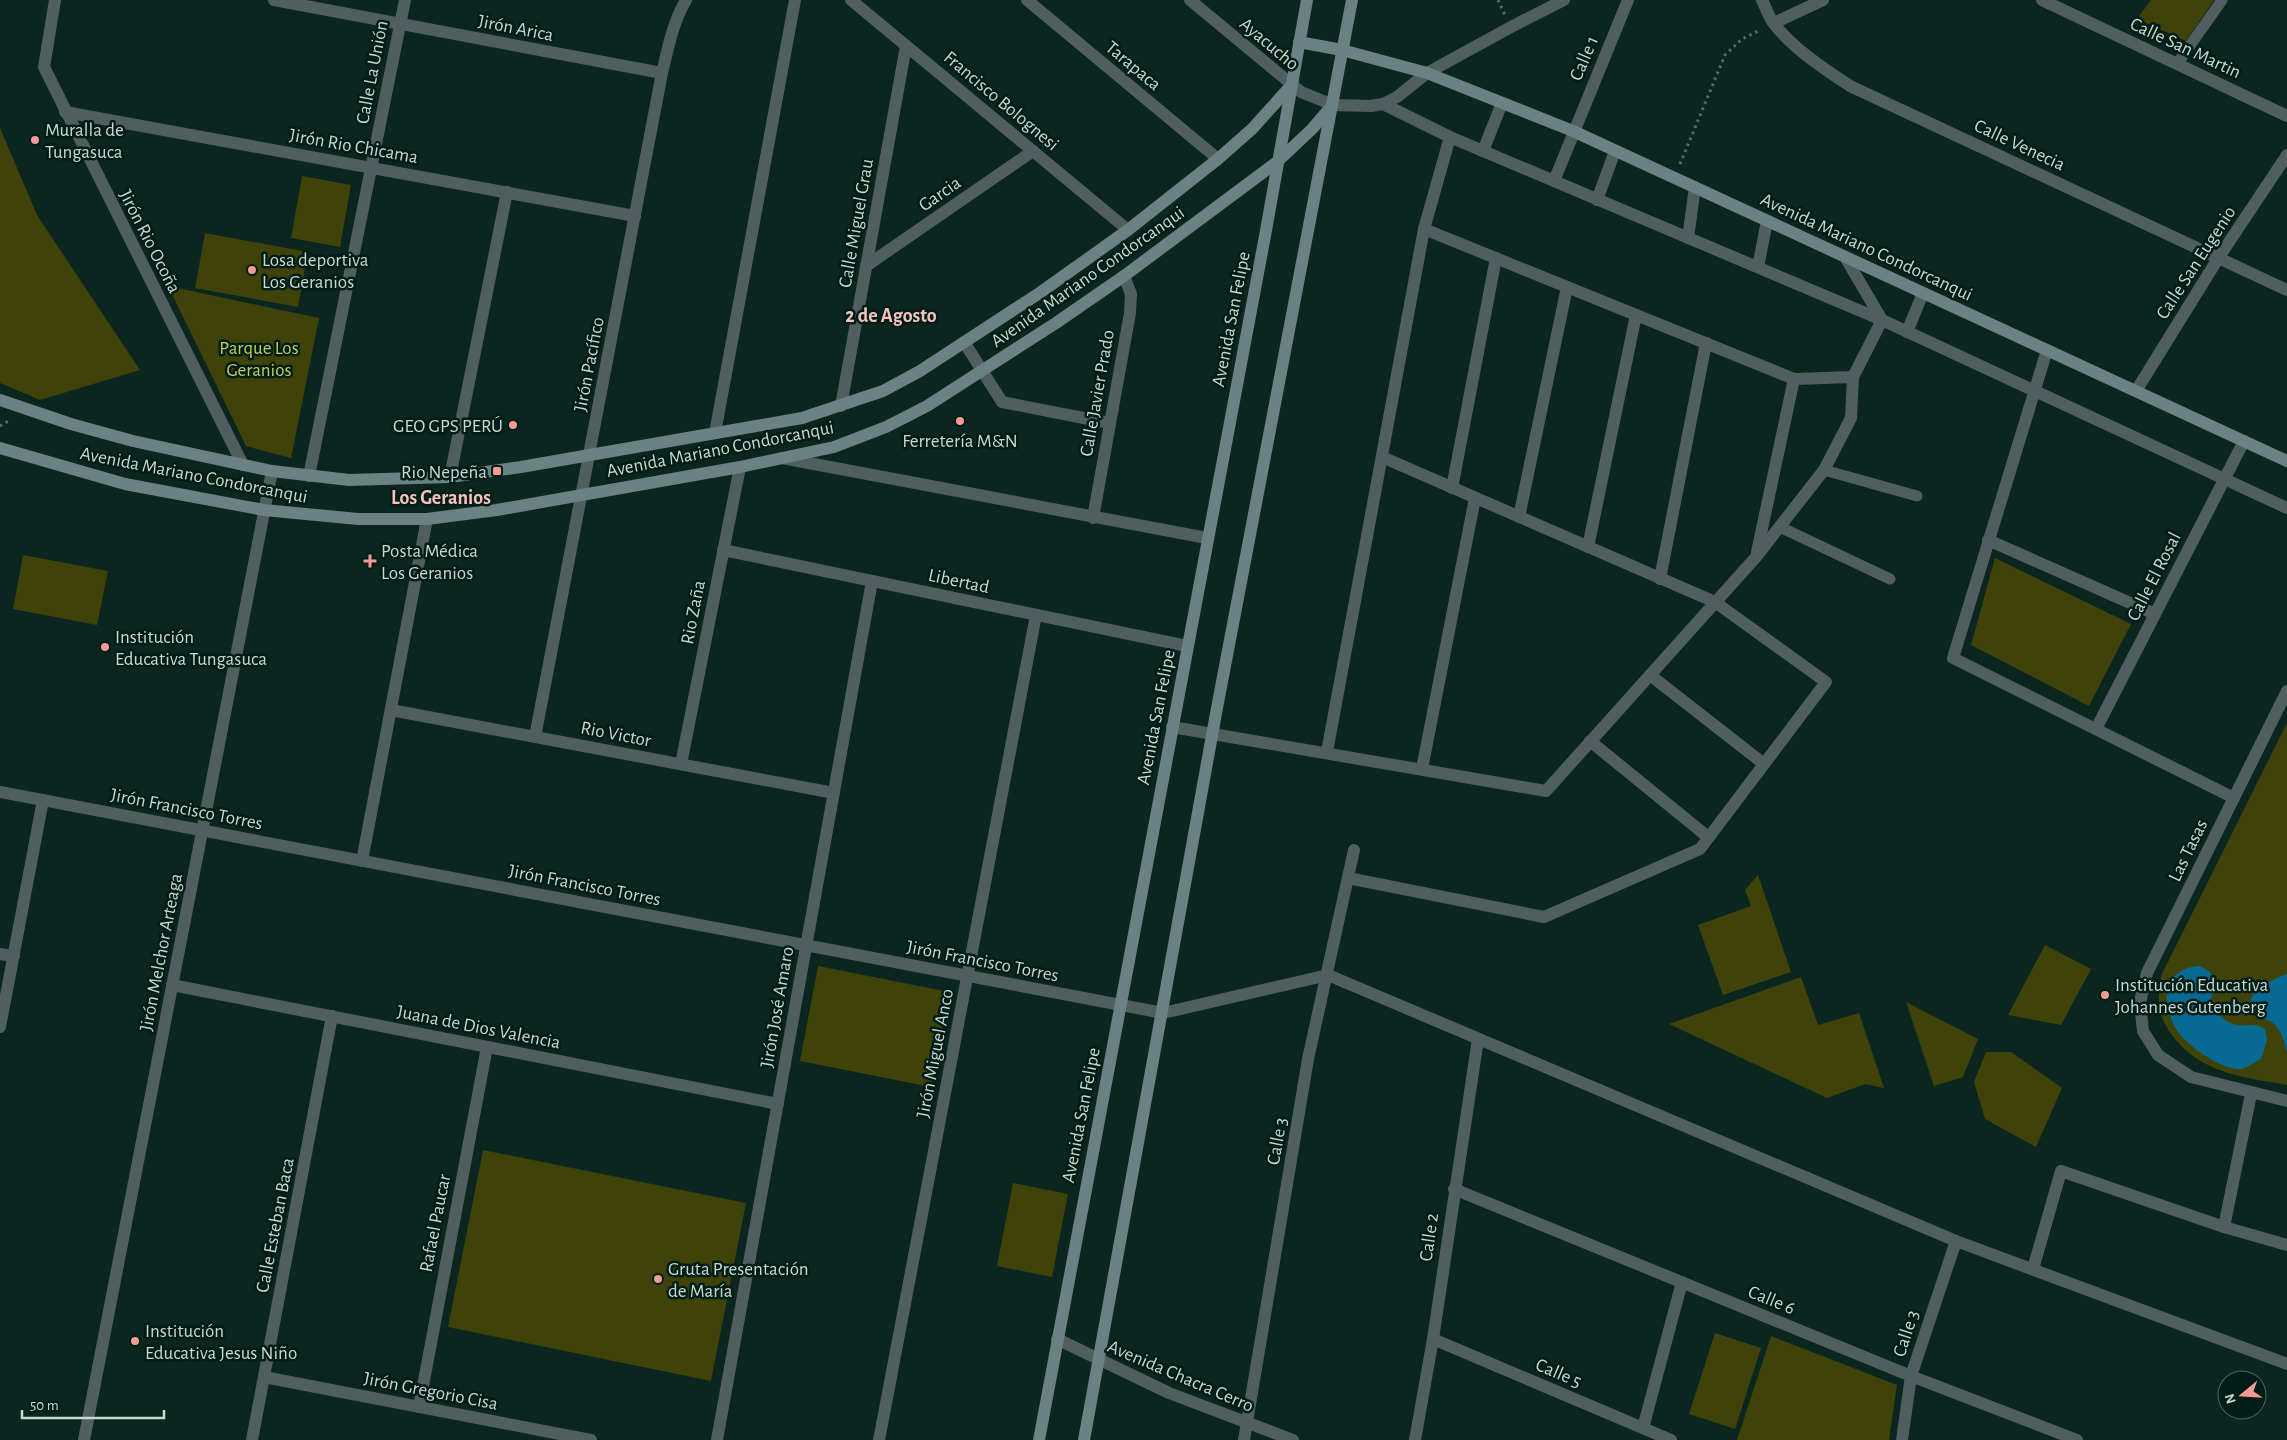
<svg xmlns="http://www.w3.org/2000/svg" width="2287" height="1440" viewBox="0 0 2287 1440" font-family="'Alegreya Sans',sans-serif">
	<style>
		.green { fill: #3f430a }
		.water { fill: #076a94 }
		.lines { fill: none; stroke-linecap: round; stroke-linejoin: round }
		.path { stroke: #566d67; stroke-width: 3; stroke-dasharray: 2.5 4; stroke-linecap: butt }
		.lane { stroke: #515e60; stroke-width: 11 }
		.street { stroke: #515e60; stroke-width: 12 }
		.secondary { stroke: #6b8183; stroke-width: 12 }
		.poi-dot { fill: #f59b97; stroke: #011d16; stroke-width: 2 }
		.labels { text-anchor: middle; stroke-width: 5; stroke-linejoin: round; paint-order: stroke }
		.street-label { font-size: 19px; fill: #c8d8d3; stroke: #011d16 }
		.poi-label { font-size: 19px; fill: #c8d8d3; stroke: #011d16; text-anchor: start }
		.park-label { font-size: 19px; fill: #c2cc60; stroke: #011d16 }
		.neighbourhood-label { font-size: 20px; font-weight: bold; fill: #f6c2bf; stroke: #011d16 }
	</style>
	<rect width="100%" height="100%" fill="#0a261f"/>
	<g class="green">
		<polygon points="2151,0 2214,0 2186,41 2137,19"/>
		<polygon points="0,128 37,215 140,370 40,400 0,383"/>
		<polygon points="302,176 351,185 340,247 291,238"/>
		<polygon points="205,233 308,252 298,307 195,288"/>
		<polygon points="168,286 319,318 291,458 246,446"/>
		<polygon points="23,555 108,571 97,625 13,609"/>
		<polygon points="1995,558 2131,624 2089,706 1971,645"/>
		<path d="M 2287,723 L 2287,1085 C 2245,1077 2206,1075 2176,1040 C 2168,1031 2161,1019 2159,1006 C 2158,997 2160,985 2161,976 Z"/>
		<polygon points="1758,875 1791,972 1723,995 1698,925 1751,906 1745,890"/>
		<polygon points="2045,945 2091,969 2061,1025 2008,1015"/>
		<polygon points="818,966 949,992 931,1087 800,1061"/>
		<polygon points="1801,977 1818,1025 1859,1013 1884,1088 1865,1084 1827,1098 1669,1024"/>
		<polygon points="1906,1002 1978,1039 1963,1077 1934,1086"/>
		<polygon points="1986,1052 2011,1052 2062,1088 2036,1147 1985,1119 1974,1082"/>
		<polygon points="483,1150 746,1203 711,1381 448,1327"/>
		<polygon points="1013,1183 1068,1194 1052,1277 997,1266"/>
		<polygon points="1715,1333 1761,1348 1735,1429 1689,1414"/>
		<polygon points="1771,1336 1897,1385 1889,1440 1737,1440"/>
	</g>
	<g class="water">
		<path d="M 2200,966 L 2210,972 L 2217,988 L 2211,997 L 2210,1007 C 2217,1013 2224,1021 2233,1024 C 2246,1028 2252,1021 2265,1029 L 2267,1040 L 2261,1059 C 2255,1062 2247,1068 2240,1069 C 2222,1070 2188,1046 2178,1032 C 2160,1005 2161,968 2200,966 Z"/>
		<path d="M 2287,974 L 2287,1052 C 2284,1042 2282,1032 2274,1024 C 2269,1019 2262,1019 2257,1015 C 2234,998 2274,978 2287,974 Z"/>
	</g>
	<g class="lines">
		<g class="path">
			<polyline points="1498,0 1505,15"/>
			<polyline points="1680,164 1725,55 1742,39 1760,30"/>
			<polyline points="0,426 10,420"/>
		</g>
		<g class="lane">
			<polyline points="2177,64 2222,0"/>
			<polyline points="1824,470 1917,496"/>
			<polyline points="1780,527 1890,579"/>
		</g>
		<g class="street">
			<polyline points="55,0 44,67 243,465"/>
			<polyline points="274,0 662,73"/>
			<polyline points="851,0 1128,230"/>
			<polyline points="1027,0 1218,159"/>
			<polyline points="1190,0 1301,92 1333,105 1371,106 1383,104 1397,97 1427,73 1511,27 1564,0"/>
			<path d="M 1762,0 C 1766,8 1769,18 1774,24 C 1795,50 1823,68 1850,86 L 2287,290"/>
			<polyline points="2042,0 2287,116"/>
			<polyline points="1774,23 1823,0"/>
			<polyline points="1383,104 1450,137 1882,320 2287,508"/>
			<polyline points="65,112 635,216"/>
			<polyline points="1483,151 1502,103"/>
			<polyline points="1554,181 1628,0"/>
			<polyline points="1597,200 1615,151"/>
			<polyline points="1424,229 1794,379 1853,377 1882,320 1845,257"/>
			<polyline points="1688,238 1695,187"/>
			<polyline points="866,266 1033,151"/>
			<polyline points="1758,267 1767,221"/>
			<polyline points="1907,332 1923,293"/>
			<polyline points="964,342 1002,402 1109,423"/>
			<polyline points="2047,350 1953,658 2234,798"/>
			<polyline points="2136,391 2219,257 2287,155"/>
			<polyline points="841,406 906,46"/>
			<polyline points="715,433 795,0"/>
			<polyline points="782,458 1207,538"/>
			<polyline points="309,476 405,0"/>
			<polyline points="450,477 507,192"/>
			<polyline points="1452,488 1496,258"/>
			<polyline points="1519,517 1567,287"/>
			<polyline points="1093,518 1130,313 1131,294 1124,276"/>
			<polyline points="1988,540 2155,614"/>
			<polyline points="1588,547 1636,315"/>
			<polyline points="723,550 1187,646"/>
			<polyline points="1757,552 1794,379"/>
			<polyline points="1660,579 1706,343"/>
			<polyline points="1650,675 1764,764"/>
			<polyline points="2287,691 2147,973 2140,1002 2143,1031 2158,1055 2191,1077 2287,1101"/>
			<polyline points="391,710 834,793"/>
			<polyline points="1172,727 1546,791 1756,557 1824,470 1851,418 1853,377"/>
			<polyline points="2096,729 2244,441"/>
			<path d="M 535,737 L 662,73 C 668,48 673,22 686,0"/>
			<polyline points="1590,741 1708,837"/>
			<polyline points="1327,752 1424,229 1450,137"/>
			<polyline points="681,764 740,467"/>
			<polyline points="1422,769 1475,498"/>
			<polyline points="0,792 1163,1013 1328,975 1956,1241 2287,1364"/>
			<polyline points="362,861 427,519"/>
			<polyline points="1348,878 1544,917 1700,849 1826,682 1715,602 1382,457"/>
			<polyline points="0,954 14,956"/>
			<polyline points="172,985 778,1104"/>
			<polyline points="0,1027 43,800"/>
			<polyline points="1454,1189 1911,1376 2077,1440"/>
			<polyline points="2224,1227 2251,1094"/>
			<polyline points="2033,1269 2061,1171 2224,1227 2287,1245"/>
			<polyline points="1057,1339 1169,1393 1293,1440"/>
			<polyline points="1433,1339 1671,1440"/>
			<polyline points="264,1377 591,1440"/>
			<polyline points="419,1407 487,1047"/>
			<polyline points="1643,1428 1682,1282"/>
			<polyline points="84,1440 272,471"/>
			<polyline points="252,1440 332,1016"/>
			<polyline points="717,1440 872,581"/>
			<polyline points="879,1440 1036,615"/>
			<polyline points="1244,1440 1308,1059 1354,850"/>
			<polyline points="1415,1440 1433,1339 1478,1039"/>
			<polyline points="1902,1440 1911,1376 1956,1241"/>
		</g>
		<g class="secondary">
			<polyline points="1299,42 1342,50 1427,73 1573,131 2287,461"/>
			<polyline points="0,400 71,424 133,441 272,471 349,480 450,477 521,467 802,418 883,391 920,371 1041,292 1128,230 1218,159 1252,129 1289,88"/>
			<polyline points="0,448 125,484 264,510 358,519 427,519 497,510 740,467 834,447 886,427 927,406 1056,323 1124,276 1277,162 1312,129 1331,107"/>
			<polyline points="1039,1440 1265,236 1307,0"/>
			<polyline points="1084,1440 1217,708 1352,0"/>
		</g>
	</g>
	<g class="poi-dot">
		<circle cx="35" cy="140" r="5"/>
		<circle cx="252" cy="270" r="5"/>
		<circle cx="960" cy="421" r="5"/>
		<circle cx="513" cy="425" r="5"/>
		<rect x="492" y="466" width="10" height="10" rx="2.5"/>
		<path d="M367.5 553.5h5v5h5v5h-5v5h-5v-5h-5v-5h5z"/>
		<circle cx="105" cy="647" r="5"/>
		<circle cx="2105" cy="995" r="5"/>
		<circle cx="658" cy="1279" r="5"/>
		<circle cx="135" cy="1341" r="5"/>
	</g>
	<g class="labels">
		<g class="street-label">
			<text transform="translate(516 27) rotate(11)" y="7">Jirón Arica</text>
			<text transform="translate(1270 43) rotate(40)" y="7">Ayacucho</text>
			<text transform="translate(2186 47) rotate(25)" y="7">Calle San Martin</text>
			<text transform="translate(1583 58) rotate(-67)" y="7">Calle 1</text>
			<text transform="translate(1134 65) rotate(40)" y="7">Tarapaca</text>
			<text transform="translate(371 72) rotate(-79)" y="7">Calle La Unión</text>
			<text transform="translate(1002 100) rotate(40)" y="7">Francisco Bolognesi</text>
			<text transform="translate(2020 144) rotate(25)" y="7">Calle Venecia</text>
			<text transform="translate(354 145) rotate(10)" y="7">Jirón Rio Chicama</text>
			<text transform="translate(939 193) rotate(-35)" y="7">Garcia</text>
			<text transform="translate(855 223) rotate(-80)" y="7">Calle Miguel Grau</text>
			<text transform="translate(151 241) rotate(63)" y="7">Jirón Rio Ocoña</text>
			<text transform="translate(1867 246) rotate(25)" y="7">Avenida Mariano Condorcanqui</text>
			<text transform="translate(2195 262) rotate(-57)" y="7">Calle San Eugenio</text>
			<text transform="translate(1087 276) rotate(-35)" y="7">Avenida Mariano Condorcanqui</text>
			<text transform="translate(1230 319) rotate(-79)" y="7">Avenida San Felipe</text>
			<text transform="translate(588 364) rotate(-79)" y="7">Jirón Pacífico</text>
			<text transform="translate(1096 393) rotate(-80)" y="7">Calle Javier Prado</text>
			<text transform="translate(720 448) rotate(-11)" y="7">Avenida Mariano Condorcanqui</text>
			<text transform="translate(194 474) rotate(11)" y="7">Avenida Mariano Condorcanqui</text>
			<text transform="translate(2153 576) rotate(-63)" y="7">Calle El Rosal</text>
			<text transform="translate(959 580) rotate(12)" y="7">Libertad</text>
			<text transform="translate(692 612) rotate(-79)" y="7">Rio Zaña</text>
			<text transform="translate(1155 717) rotate(-79)" y="7">Avenida San Felipe</text>
			<text transform="translate(616 733) rotate(11)" y="7">Rio Victor</text>
			<text transform="translate(187 808) rotate(11)" y="7">Jirón Francisco Torres</text>
			<text transform="translate(2187 850) rotate(-64)" y="7">Las Tasas</text>
			<text transform="translate(585 884) rotate(11)" y="7">Jirón Francisco Torres</text>
			<text transform="translate(160 952) rotate(-79)" y="7">Jirón Melchor Arteaga</text>
			<text transform="translate(983 960) rotate(11)" y="7">Jirón Francisco Torres</text>
			<text transform="translate(776 1007) rotate(-80)" y="7">Jirón José Amaro</text>
			<text transform="translate(479 1026) rotate(11)" y="7">Juana de Dios Valencia</text>
			<text transform="translate(934 1053) rotate(-79)" y="7">Jirón Miguel Anco</text>
			<text transform="translate(1080 1115) rotate(-79)" y="7">Avenida San Felipe</text>
			<text transform="translate(1276 1141) rotate(-80)" y="7">Calle 3</text>
			<text transform="translate(434 1223) rotate(-79)" y="7">Rafael Paucar</text>
			<text transform="translate(274 1225) rotate(-79)" y="7">Calle Esteban Baca</text>
			<text transform="translate(1428 1237) rotate(-82)" y="7">Calle 2</text>
			<text transform="translate(1772 1299) rotate(22)" y="7">Calle 6</text>
			<text transform="translate(1905 1333) rotate(-72)" y="7">Calle 3</text>
			<text transform="translate(1559 1372) rotate(23)" y="7">Calle 5</text>
			<text transform="translate(1181 1375) rotate(23)" y="7">Avenida Chacra Cerro</text>
			<text transform="translate(431 1390) rotate(11)" y="7">Jirón Gregorio Cisa</text>
		</g>
		<g class="poi-label">
			<text x="45" y="136">Muralla de<tspan x="45" dy="22">Tungasuca</tspan></text>
			<text x="262" y="266">Losa deportiva<tspan x="262" dy="22">Los Geranios</tspan></text>
			<text x="503" y="432" text-anchor="end">GEO GPS PERÚ</text>
			<text x="960" y="447" text-anchor="middle">Ferretería M&amp;N</text>
			<text x="487" y="478" text-anchor="end">Rio Nepeña</text>
			<text x="381" y="557">Posta Médica<tspan x="381" dy="22">Los Geranios</tspan></text>
			<text x="115" y="643">Institución<tspan x="115" dy="22">Educativa Tungasuca</tspan></text>
			<text x="2115" y="991">Institución Educativa<tspan x="2115" dy="22">Johannes Gutenberg</tspan></text>
			<text x="668" y="1275">Gruta Presentación<tspan x="668" dy="22">de María</tspan></text>
			<text x="145" y="1337">Institución<tspan x="145" dy="22">Educativa Jesus Niño</tspan></text>
		</g>
		<g class="park-label">
			<text x="259" y="354">Parque Los<tspan x="259" dy="22">Geranios</tspan></text>
		</g>
		<g class="neighbourhood-label">
			<text x="891" y="322">2 de Agosto</text>
			<text x="441" y="504">Los Geranios</text>
		</g>
	</g>
	<g transform="translate(2242 1395) rotate(252)"><circle r="24" fill="#011d16" stroke="#516862"/>
	<path d="M0-4L9 19L0 12L-9 19Z" fill="#f59b97"/>
	<text y="-8" font-size="14" font-weight="bold" text-anchor="middle" fill="#c8d8d3">N</text>
	</g>
	<path d="M22 1410v8h142v-8" fill="none" stroke="#c8d8d3" stroke-width="2.5"/>
	<text x="30" y="1410" font-size="15" fill="#c8d8d3" stroke="#011d16" stroke-width="4" paint-order="stroke">50 m</text>
</svg>
